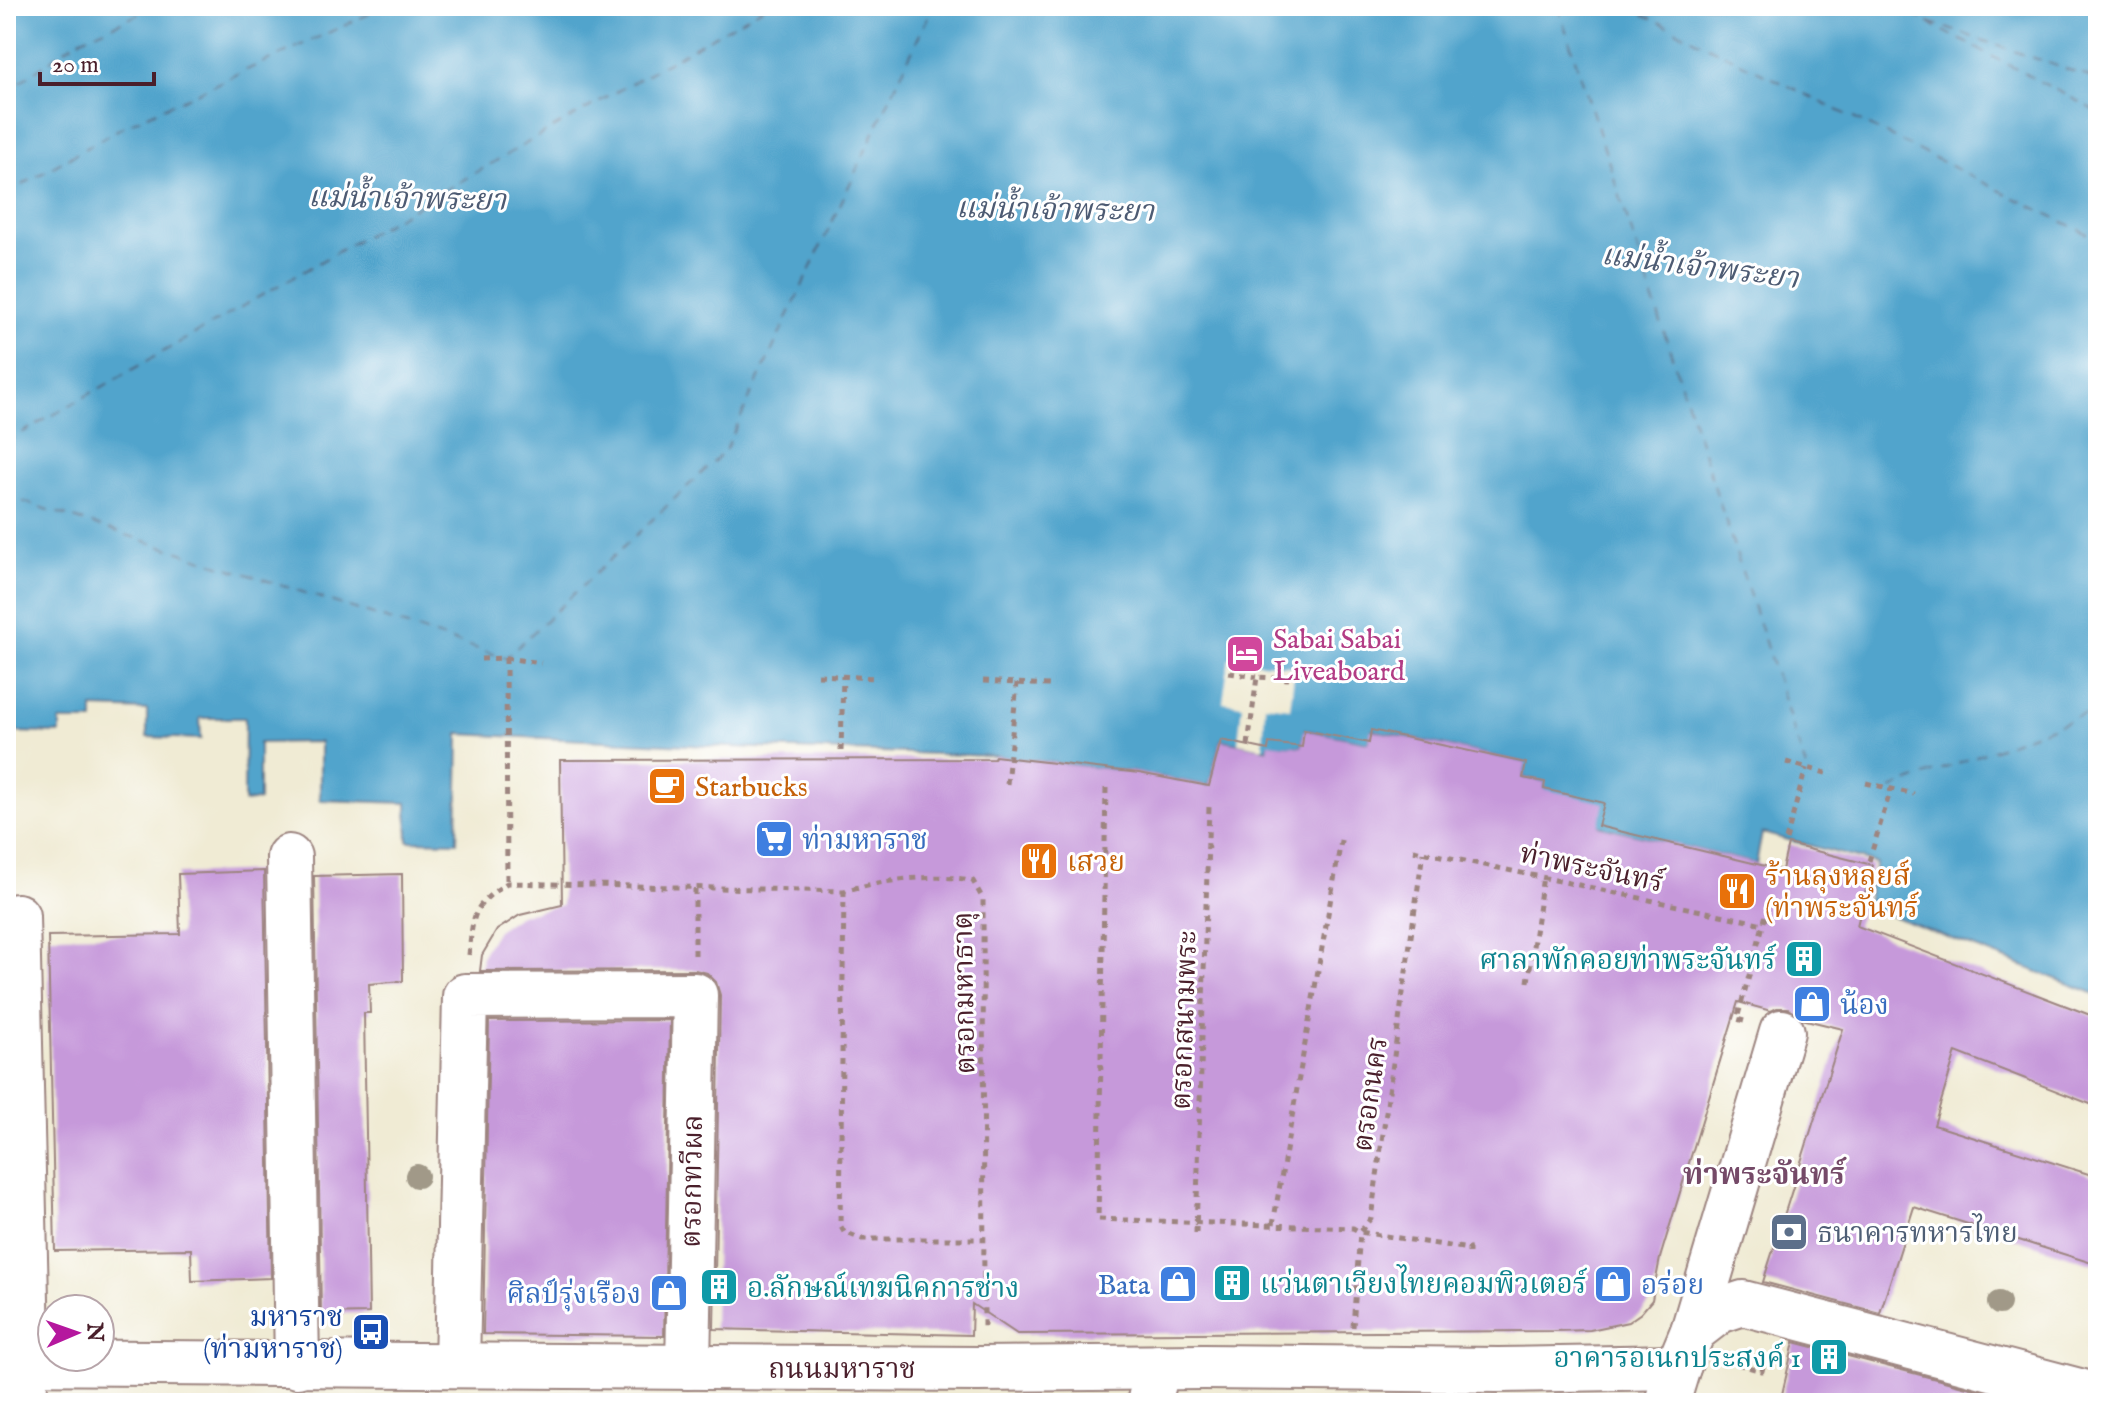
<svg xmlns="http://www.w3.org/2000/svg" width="2104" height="1409" viewBox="0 0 2104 1409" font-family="'IM FELL English','Noto Serif Thai',serif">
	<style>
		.water { fill: #51a4cc; stroke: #4e627c; stroke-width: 2 }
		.pier { fill: #f0ebd4 }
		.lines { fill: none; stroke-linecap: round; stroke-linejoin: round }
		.ferry { stroke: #4d5b73; stroke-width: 2; stroke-dasharray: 10 8; stroke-linecap: butt }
		.building { fill: #c699da }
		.minor-casing { stroke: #9d8580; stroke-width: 48 }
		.path { stroke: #9d8580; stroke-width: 5; stroke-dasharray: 6 6; stroke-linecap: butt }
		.minor { stroke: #fff; stroke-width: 44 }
		.tree { fill: #a19988 }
		.labels { text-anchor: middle; stroke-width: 6; stroke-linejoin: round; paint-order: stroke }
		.hotel-label { font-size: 28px; fill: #b23c85; stroke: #fff; text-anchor: start }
		.food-label { font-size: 28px; fill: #c56008; stroke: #fff; text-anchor: start }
		.shop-label { font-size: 28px; fill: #366cbe; stroke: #fff; text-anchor: start }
		.street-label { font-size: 28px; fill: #4a1f2b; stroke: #fff }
		.culture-label { font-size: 28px; fill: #0d838f; stroke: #fff; text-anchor: end }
		.service-label { font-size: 28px; fill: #4e5e75; stroke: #fff; text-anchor: start }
		.transit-label { font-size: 28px; fill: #164399; stroke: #fff; text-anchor: end }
		.water-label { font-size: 30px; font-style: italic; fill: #4d5b73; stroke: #fff }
		.neighbourhood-label { font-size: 30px; font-weight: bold; fill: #754a68; stroke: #fff }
	</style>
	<rect width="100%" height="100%" fill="#fff"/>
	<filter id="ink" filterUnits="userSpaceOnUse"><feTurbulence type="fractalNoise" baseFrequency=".0125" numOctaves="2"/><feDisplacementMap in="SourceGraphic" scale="16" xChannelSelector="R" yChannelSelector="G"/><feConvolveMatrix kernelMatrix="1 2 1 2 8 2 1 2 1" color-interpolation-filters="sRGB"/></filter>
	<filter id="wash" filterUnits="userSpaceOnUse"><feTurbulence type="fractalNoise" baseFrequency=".006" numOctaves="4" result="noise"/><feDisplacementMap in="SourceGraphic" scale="32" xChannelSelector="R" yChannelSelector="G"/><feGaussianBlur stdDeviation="1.8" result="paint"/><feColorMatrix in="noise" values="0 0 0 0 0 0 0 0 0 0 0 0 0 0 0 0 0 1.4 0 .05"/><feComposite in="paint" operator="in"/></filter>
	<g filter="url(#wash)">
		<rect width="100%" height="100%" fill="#f0ebd4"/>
		<polygon class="water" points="6,6 2098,6 2098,995 1866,906 1876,863 1762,833 1756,864 1598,826 1544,789 1544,782 1523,778 1525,763 1372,730 1369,743 1305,730 1302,747 1269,744 1268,749 1221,740 1209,786 1139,773 995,756 729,747 459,734 457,842 408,841 407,803 320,800 320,742 259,743 259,800 244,802 245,718 200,718 201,739 147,737 147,710 93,708 93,721 60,721 60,733 6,732"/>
		<polygon class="pier" points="1229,659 1295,667 1290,708 1265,705 1263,748 1238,743 1242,705 1223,702"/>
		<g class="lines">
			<g class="ferry">
				<polyline points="1558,6 1806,768"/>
				<polyline points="1627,6 2098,239"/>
				<polyline points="1884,6 1912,16"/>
				<polyline points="1896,6 2098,112"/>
				<polyline points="1929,22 2098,80"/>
				<polyline points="6,92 77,41 158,6"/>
				<polyline points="6,194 126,125 387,6"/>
				<polyline points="6,442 766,6"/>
				<polyline points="6,496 506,658 725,451 933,6"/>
				<polyline points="1891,789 2098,709"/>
			</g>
		</g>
		<g id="blocks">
			<g class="building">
				<polygon points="1304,730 1369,743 1371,730 1526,763 1523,778 1545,782 1544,789 1604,803 1598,826 1782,870 1788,844 1872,865 1857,926 2098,1018 2098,1107 1956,1052 1934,1125 2098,1177 2098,1265 1914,1207 1880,1313 1763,1282 1843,1029 1802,1019 1788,1008 1777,1008 1771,1011 1738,1002 1660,1258 1652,1300 1641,1313 1628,1322 1590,1330 1554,1331 1017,1334 972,1304 971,1335 714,1329 720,995 716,982 707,973 695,970 480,971 482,955 497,930 520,915 562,905 560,760 994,759 995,756 1139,773 1209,786 1221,740 1268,750 1269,743 1302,747"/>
				<polygon points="264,871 271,1278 192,1281 191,1249 55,1251 48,936 180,934 178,874"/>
				<polygon points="402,874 403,981 369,984 370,1013 364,1013 369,1313 321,1314 314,876"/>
				<polygon points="670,1020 664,1336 483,1334 489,1021"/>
				<polygon points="1794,1342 2009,1398 2008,1403 1780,1403"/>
			</g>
		</g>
	</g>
	<g filter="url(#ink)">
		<use href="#blocks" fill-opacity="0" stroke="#9d8580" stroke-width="2"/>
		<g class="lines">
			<g class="minor-casing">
				<g id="minor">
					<polyline points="289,857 297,1366"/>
					<polyline points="17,916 27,1342 24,1403"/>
					<polyline points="1693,1331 1719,1311 1743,1303 2098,1396"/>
					<polyline points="6,1362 978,1369 1204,1367 1498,1370 1678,1367"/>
					<polyline points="457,1365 465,996 695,995 688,1367"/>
					<polyline points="1149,1403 1158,1367"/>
					<polyline points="1667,1403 1678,1367 1693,1331 1782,1032"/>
				</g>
			</g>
			<g class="path">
				<polyline points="506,658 507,883"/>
				<polyline points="481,659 506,658 541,663"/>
				<polyline points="1229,673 1257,677"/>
				<polyline points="818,675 877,678"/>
				<polyline points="983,681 1049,685"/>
				<polyline points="1248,745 1257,677 1289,679"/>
				<polyline points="841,751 843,676"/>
				<polyline points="1786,762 1826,773"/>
				<polyline points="1866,783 1914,794"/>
				<polyline points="1007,784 1017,683"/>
				<polyline points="1106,788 1098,1219 1353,1228 1360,1232 1469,1249"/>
				<polyline points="1786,840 1806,768"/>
				<polyline points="1413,850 1763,924"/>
				<polyline points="1869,861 1891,789"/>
				<polyline points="844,891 840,1225 844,1232 862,1239 985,1239"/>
				<path d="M 469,955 C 473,914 472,906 507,883 L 844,891 C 876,881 941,872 973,881 L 983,899 L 984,1328"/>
				<polyline points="695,955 695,888"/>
				<polyline points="1528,982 1543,876"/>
				<polyline points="1744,1021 1737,1019 1767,911"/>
				<polyline points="1273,1224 1342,835"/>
				<polyline points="1196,1233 1209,807"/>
				<polyline points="1469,1253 1469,1249 1474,1248"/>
				<polyline points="1353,1327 1360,1232 1371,1218 1423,852"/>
				<polyline points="1726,1361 1762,1371 1767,1351"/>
			</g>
			<use href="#minor" class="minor"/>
		</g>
		<g class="tree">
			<circle cx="417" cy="1176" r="12"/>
			<circle cx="1999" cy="1303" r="12"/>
		</g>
	</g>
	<defs>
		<g id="hotel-square" transform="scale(2)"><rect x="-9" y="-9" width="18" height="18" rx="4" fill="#d1479c" stroke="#fff"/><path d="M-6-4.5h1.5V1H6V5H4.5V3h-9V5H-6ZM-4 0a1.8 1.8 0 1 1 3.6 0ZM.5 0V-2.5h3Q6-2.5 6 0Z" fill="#fff"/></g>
		<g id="cafe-square" transform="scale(2)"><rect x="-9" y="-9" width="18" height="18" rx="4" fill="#e8710a" stroke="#fff"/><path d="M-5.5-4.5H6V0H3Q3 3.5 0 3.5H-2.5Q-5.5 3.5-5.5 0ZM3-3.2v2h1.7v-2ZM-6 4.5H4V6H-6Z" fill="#fff"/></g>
		<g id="supermarket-square" transform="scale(2)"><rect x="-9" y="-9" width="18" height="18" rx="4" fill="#3f7fe0" stroke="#fff"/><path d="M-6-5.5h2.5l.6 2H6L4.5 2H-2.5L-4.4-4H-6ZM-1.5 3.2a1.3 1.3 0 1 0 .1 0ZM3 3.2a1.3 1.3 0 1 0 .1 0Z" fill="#fff"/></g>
		<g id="restaurant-square" transform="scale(2)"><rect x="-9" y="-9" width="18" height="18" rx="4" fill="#e8710a" stroke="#fff"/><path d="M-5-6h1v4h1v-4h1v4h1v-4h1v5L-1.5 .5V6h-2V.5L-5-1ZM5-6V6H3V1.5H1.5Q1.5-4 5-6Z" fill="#fff"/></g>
		<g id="building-square" transform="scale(2)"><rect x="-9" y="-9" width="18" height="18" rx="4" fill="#0f9aa8" stroke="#fff"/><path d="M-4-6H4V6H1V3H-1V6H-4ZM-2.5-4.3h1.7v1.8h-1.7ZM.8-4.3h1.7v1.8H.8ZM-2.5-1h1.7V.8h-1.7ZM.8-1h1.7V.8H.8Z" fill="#fff"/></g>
		<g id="shop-square" transform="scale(2)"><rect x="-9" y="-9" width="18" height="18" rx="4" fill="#3f7fe0" stroke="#fff"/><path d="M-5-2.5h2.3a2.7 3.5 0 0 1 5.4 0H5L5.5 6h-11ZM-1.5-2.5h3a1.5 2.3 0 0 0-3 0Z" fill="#fff"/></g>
		<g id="bank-square" transform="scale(2)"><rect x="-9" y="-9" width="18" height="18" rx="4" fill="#5c6f8a" stroke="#fff"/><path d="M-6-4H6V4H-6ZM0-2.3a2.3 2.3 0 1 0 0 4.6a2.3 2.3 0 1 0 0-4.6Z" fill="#fff"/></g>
		<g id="bus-square" transform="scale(2)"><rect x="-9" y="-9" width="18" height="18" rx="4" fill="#1a4fb4" stroke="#fff"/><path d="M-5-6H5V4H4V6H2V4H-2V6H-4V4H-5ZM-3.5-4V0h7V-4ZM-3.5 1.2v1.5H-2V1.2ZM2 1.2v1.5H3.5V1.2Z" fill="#fff"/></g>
	</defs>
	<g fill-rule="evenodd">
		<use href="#hotel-square" x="1245" y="654"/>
		<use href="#cafe-square" x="667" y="786"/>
		<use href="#supermarket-square" x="774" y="839"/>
		<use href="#restaurant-square" x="1039" y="861"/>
		<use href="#restaurant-square" x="1737" y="891"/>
		<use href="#building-square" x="1804" y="959"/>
		<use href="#shop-square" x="1812" y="1004"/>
		<use href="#bank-square" x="1789" y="1232"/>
		<use href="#building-square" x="1232" y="1283"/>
		<use href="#shop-square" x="1178" y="1284"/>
		<use href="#shop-square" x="1613" y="1284"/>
		<use href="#building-square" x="719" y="1287"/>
		<use href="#shop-square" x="669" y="1293"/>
		<use href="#bus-square" x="371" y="1332"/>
		<use href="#building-square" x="1829" y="1357"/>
	</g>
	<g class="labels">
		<g class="hotel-label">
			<text x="1273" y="648">Sabai Sabai<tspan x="1273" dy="32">Liveaboard</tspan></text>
		</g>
		<g class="food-label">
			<text x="695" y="796">Starbucks</text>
			<text x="1067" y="871">เสวย</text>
			<text x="1765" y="885">ร้านลุงหลุยส์<tspan x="1765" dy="32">(ท่าพระจันทร์</tspan></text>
		</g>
		<g class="shop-label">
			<text x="802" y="849">ท่ามหาราช</text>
			<text x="1840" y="1014">น้อง</text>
			<text x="1150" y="1294" text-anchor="end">Bata</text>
			<text x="1641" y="1294">อร่อย</text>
			<text x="641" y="1303" text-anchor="end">ศิลป์รุ่งเรือง</text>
		</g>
		<g class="street-label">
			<text transform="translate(1592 867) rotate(12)" y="10">ท่าพระจันทร์</text>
			<text transform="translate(963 993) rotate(-91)" y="10">ตรอกมหาธาตุ</text>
			<text transform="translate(1183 1020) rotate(-88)" y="10">ตรอกสนามพระ</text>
			<text transform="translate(1369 1094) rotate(-82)" y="10">ตรอกนคร</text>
			<text transform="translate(691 1181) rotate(-89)" y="10">ตรอกทวีผล</text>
			<text x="842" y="1378">ถนนมหาราช</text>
		</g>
		<g class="culture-label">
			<text x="1776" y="969">ศาลาพักคอยท่าพระจันทร์</text>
			<text x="1260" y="1293" text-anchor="start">แว่นตาเวียงไทยคอมพิวเตอร์</text>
			<text x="747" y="1297" text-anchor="start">อ.ลักษณ์เทฆนิคการช่าง</text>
			<text x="1801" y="1367">อาคารอเนกประสงค์ 1</text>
		</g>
		<g class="service-label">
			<text x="1817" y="1242">ธนาคารทหารไทย</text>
		</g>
		<g class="transit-label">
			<text x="343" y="1326">มหาราช<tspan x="343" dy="32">(ท่ามหาราช)</tspan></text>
		</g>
		<g class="water-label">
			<text transform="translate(407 198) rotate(1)" y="10">แม่น้ำเจ้าพระยา</text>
			<text transform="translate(1055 209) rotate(1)" y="10">แม่น้ำเจ้าพระยา</text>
			<text transform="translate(1700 266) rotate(7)" y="10">แม่น้ำเจ้าพระยา</text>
		</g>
		<g class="neighbourhood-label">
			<text x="1764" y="1184">ท่าพระจันทร์</text>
		</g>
	</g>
	<rect width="2104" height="1409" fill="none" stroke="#fff" stroke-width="32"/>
	<g transform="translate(76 1333) rotate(88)"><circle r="38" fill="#ffffff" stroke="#b7a5aa" stroke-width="2"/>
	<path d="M0-6L14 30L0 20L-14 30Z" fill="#b5179e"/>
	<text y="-12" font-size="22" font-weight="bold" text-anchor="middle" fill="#4a1f2b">N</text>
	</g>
	<path d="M40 72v12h114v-12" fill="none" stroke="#4a1f2b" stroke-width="4"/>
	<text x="52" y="72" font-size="24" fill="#4a1f2b" stroke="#ffffff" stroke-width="6" paint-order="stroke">20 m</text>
</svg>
